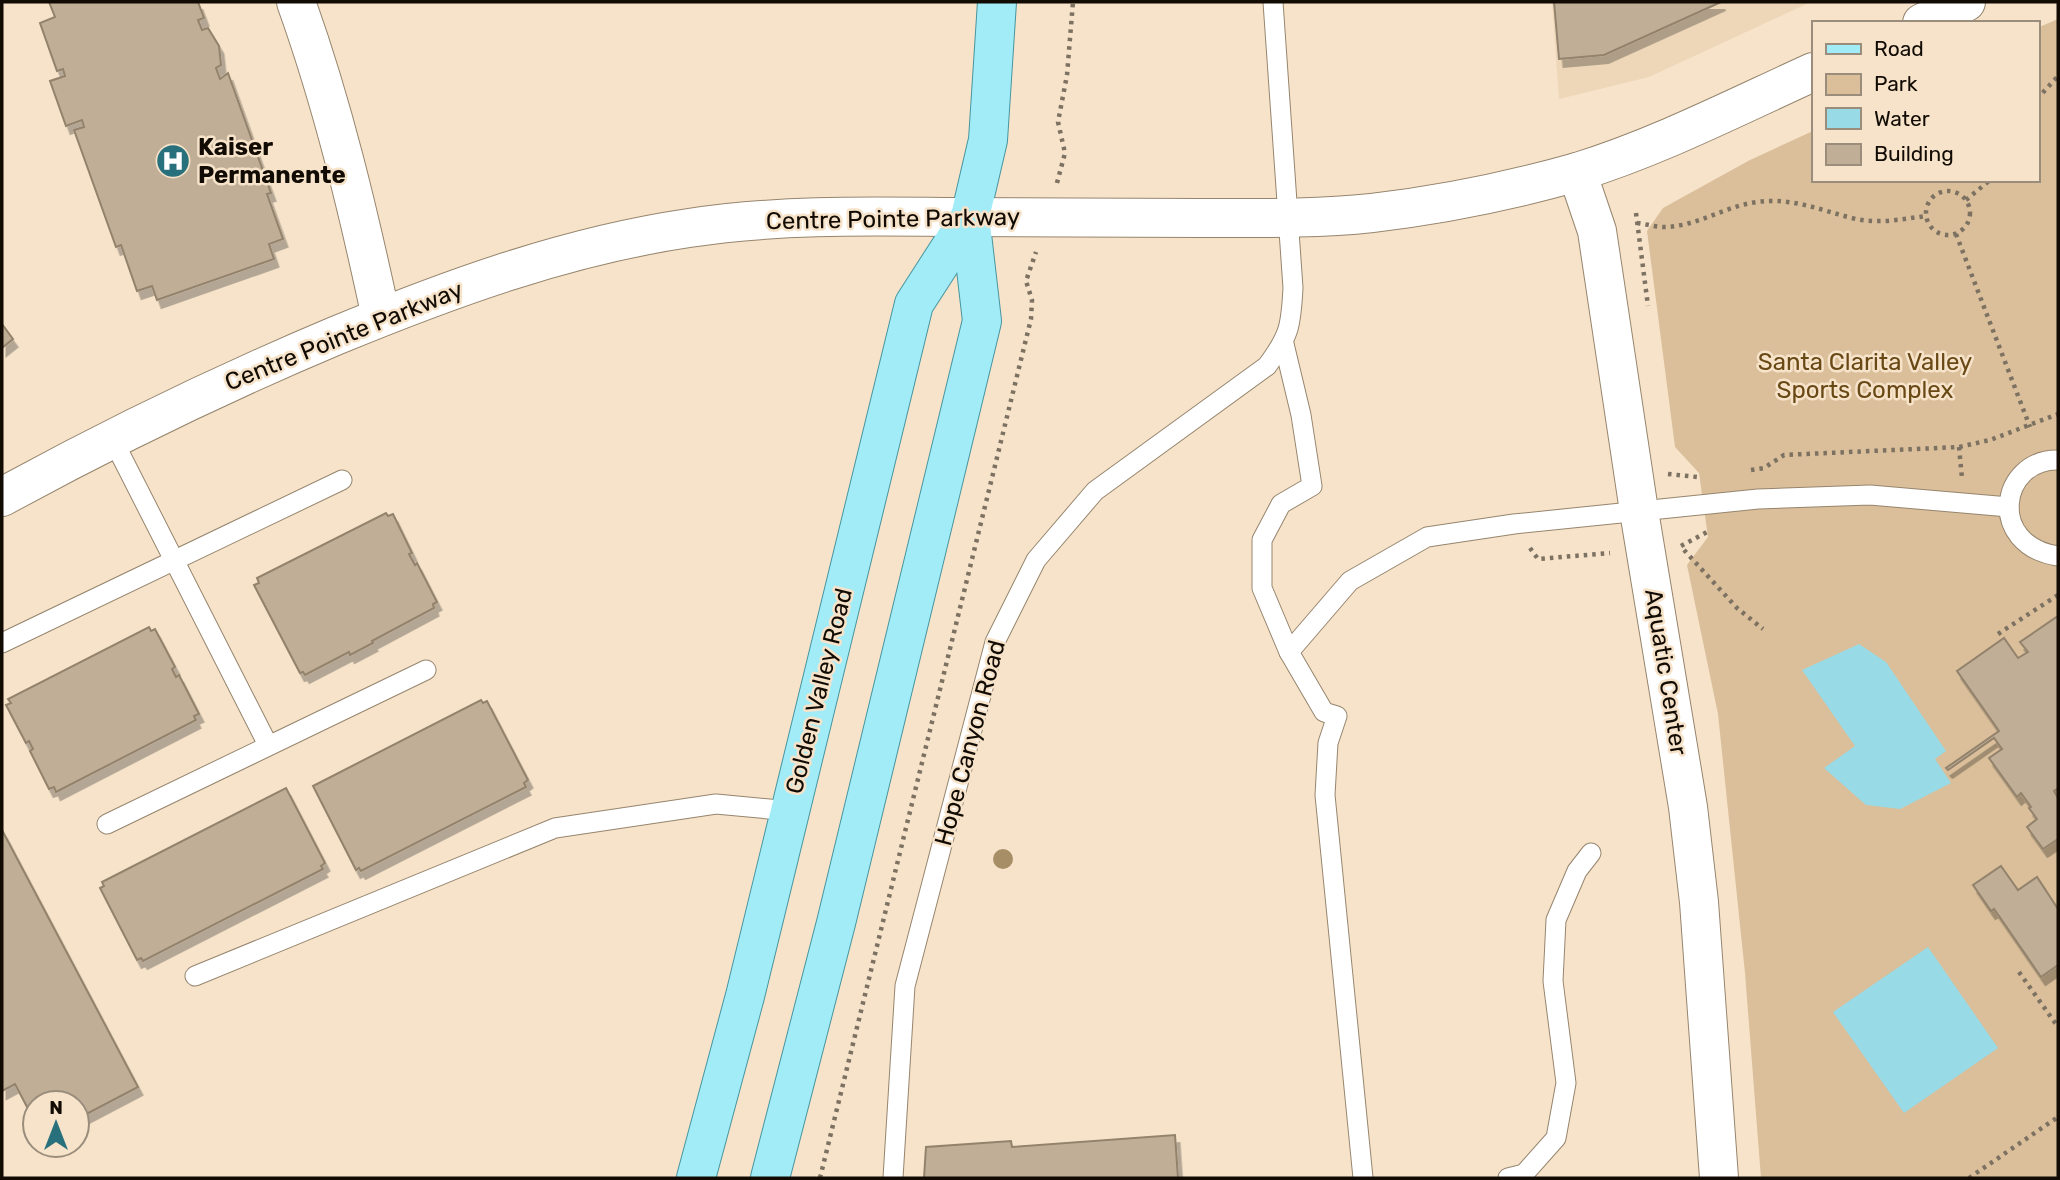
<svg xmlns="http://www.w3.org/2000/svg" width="2060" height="1180" viewBox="0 0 2060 1180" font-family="Rubik,sans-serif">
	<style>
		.built { fill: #eed7b8 }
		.green { fill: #dabf9a }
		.water { fill: #98dae6 }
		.building { fill: #c0ae97; stroke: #93826c; stroke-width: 2; filter: url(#shadow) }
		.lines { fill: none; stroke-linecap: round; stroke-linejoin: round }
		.lane-casing { stroke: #96856e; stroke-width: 21 }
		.street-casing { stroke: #96856e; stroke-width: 40 }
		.secondary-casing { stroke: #96856e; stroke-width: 40 }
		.primary-casing { stroke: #47959f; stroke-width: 40 }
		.path { stroke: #7d7162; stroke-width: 4.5; stroke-dasharray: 3.5 5; stroke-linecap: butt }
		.lane { stroke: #fff; stroke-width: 19 }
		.street { stroke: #fff; stroke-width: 38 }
		.secondary { stroke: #fff; stroke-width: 38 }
		.primary { stroke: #a2ecf8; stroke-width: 38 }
		.tree { fill: #a88e66 }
		.labels { text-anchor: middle; stroke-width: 5; stroke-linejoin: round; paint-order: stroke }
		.poi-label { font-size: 24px; font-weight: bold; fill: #110b04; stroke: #f6e3ca; text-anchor: start }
		.street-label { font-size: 24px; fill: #110b04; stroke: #f6e3ca }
		.park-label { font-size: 24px; fill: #684814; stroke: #f6e3ca }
	</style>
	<defs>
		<filter id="shadow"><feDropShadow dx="4.5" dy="8" stdDeviation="0" flood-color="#0004"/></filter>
	</defs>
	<rect width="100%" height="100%" fill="#f6e3ca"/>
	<polygon class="built" points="1552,2 1811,2 1649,77 1559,99"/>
	<polygon class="green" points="2058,19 2058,1178 1761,1178 1745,973 1718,714 1687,565 1708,537 1699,473 1675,447 1647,231 1663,208 1750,160 1813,131 1813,180 2037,180 2037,28"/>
	<g class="water">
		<polygon points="1859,644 1886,662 1946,751 1935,759 1951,783 1900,809 1866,805 1824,768 1855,746 1802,670"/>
		<polygon points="1928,947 1998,1048 1904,1113 1833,1012"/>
	</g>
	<g class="building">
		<polygon points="49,2 198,2 204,18 198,20 202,30 208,28 219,46 221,65 216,68 220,79 228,73 271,193 267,194 283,239 269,244 274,259 157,300 152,286 137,291 121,245 116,247 74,130 84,127 82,120 66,126 50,81 65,76 63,69 57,71 40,23 55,17"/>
		<polygon points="1554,2 1721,2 1604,55 1559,59"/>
		<polygon points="2,324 13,339 2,348"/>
		<polygon points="386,513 388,516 393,514 412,553 409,554 415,565 417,563 437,602 433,604 434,608 372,641 373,643 350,655 349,652 305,675 303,672 300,673 254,585 259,583 257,578"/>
		<polygon points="2058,616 2058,788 2054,791 2058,798 2058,839 2043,849 2027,827 2037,819 2029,808 2031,807 2021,793 2017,797 1989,758 2002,749 1994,738 1948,770 1946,768 1999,731 1957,671 2004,638 2018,658 2028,652 2020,642"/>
		<polygon points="149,627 151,631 155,629 175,667 172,669 176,677 179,675 199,714 194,716 196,720 56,792 54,787 49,789 30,751 33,749 29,741 26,743 6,705 11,703 8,699"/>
		<polygon points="481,700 483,703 487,701 528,780 524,783 526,787 361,871 359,868 356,870 313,786"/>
		<polygon points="286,788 325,863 321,866 323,869 143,961 141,958 137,960 100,888 104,886 102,882"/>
		<polygon points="2,830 138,1087 77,1119 77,1103 35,1103 35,1122 15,1084 2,1091"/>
		<polygon points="2001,866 2018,890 2037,877 2058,909 2058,965 2041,977 1994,909 1991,911 1973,885"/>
		<polygon points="1175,1135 1178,1178 924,1178 926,1147 1011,1141 1012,1147"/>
	</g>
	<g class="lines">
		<g class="lane-casing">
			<g id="lane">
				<polyline points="1284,344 1301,415 1312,486 1281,504 1262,540 1262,588 1289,652 1324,712 1337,716 1328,743 1325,795 1363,1178"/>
				<polyline points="112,438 268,745"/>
				<path d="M 2058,460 C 2000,459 1986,545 2058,556"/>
				<polyline points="2,643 342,480"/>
				<polyline points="1289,652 1350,581 1427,537 1514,524 1758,499 1870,495 2009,507"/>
				<polyline points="107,824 426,670"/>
				<polyline points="195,976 555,828 716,804 790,811"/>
				<path d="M 893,1178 L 905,986 L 995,642 L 1036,560 L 1095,491 L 1267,366 C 1290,335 1291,325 1293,288 L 1273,2"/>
				<polyline points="1508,1178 1524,1174 1556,1138 1566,1083 1553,981 1556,920 1577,871 1591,853"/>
			</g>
		</g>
		<g class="street-casing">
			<polyline id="street" points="1577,172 1597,231 1639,511 1688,807 1699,902 1719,1178"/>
		</g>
		<g class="secondary-casing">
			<g id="secondary">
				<path d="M 296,2 C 333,105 358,210 381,317"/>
				<polyline points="1922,23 1966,2"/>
				<path d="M 2,497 C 110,438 221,384 335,336 C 449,289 566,246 689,228 C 774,215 859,216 945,217 C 1030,217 1116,218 1201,218 C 1258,218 1316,219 1372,213 C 1441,205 1510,191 1577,172 C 1658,147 1736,107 1813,72"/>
			</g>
		</g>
		<g class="primary-casing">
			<g id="primary">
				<polyline points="696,1178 745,996 914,304 970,217 988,140 997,2"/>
				<polyline points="770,1178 836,923 982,321 970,217"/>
			</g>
		</g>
		<g class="path">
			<polyline points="2037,99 2058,76"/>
			<polyline points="1057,183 1065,153 1058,122 1067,75 1073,2"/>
			<circle cx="1948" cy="213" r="22"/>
			<polyline points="1966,200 1990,180"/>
			<polyline points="1636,213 1648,306"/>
			<path d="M 1637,223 C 1646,224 1655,227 1664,227 C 1696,227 1725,206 1757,202 C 1793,197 1822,211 1856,219 C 1879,224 1903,219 1926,216"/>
			<polyline points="1956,234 2030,427"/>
			<polyline points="1959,447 1962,478"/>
			<polyline points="1751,470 1764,468 1784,455 1959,447 1990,440 2058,414"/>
			<polyline points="1668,474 1697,477"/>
			<polyline points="1681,546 1707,532"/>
			<polyline points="1530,548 1538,559 1610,553"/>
			<polyline points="1684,550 1737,608 1763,629"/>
			<polyline points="1998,634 2058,595"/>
			<polyline points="2019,972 2058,1027"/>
			<polyline points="820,1178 1031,319 1032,300 1026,281 1036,252"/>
			<polyline points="1969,1178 2058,1117"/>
		</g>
		<use href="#lane" class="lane"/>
		<use href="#street" class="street"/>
		<use href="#secondary" class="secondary"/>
		<use href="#primary" class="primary"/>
	</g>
	<circle class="tree" cx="1003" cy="859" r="10"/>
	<defs>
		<g id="hospital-disc" transform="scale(1.75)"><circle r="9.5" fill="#28707c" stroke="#f6e3ca"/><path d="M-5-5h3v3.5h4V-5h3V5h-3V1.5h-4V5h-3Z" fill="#fff"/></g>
	</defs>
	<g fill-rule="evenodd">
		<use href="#hospital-disc" x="173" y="161"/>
	</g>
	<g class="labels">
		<g class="poi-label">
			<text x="198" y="155">Kaiser<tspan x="198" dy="28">Permanente</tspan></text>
		</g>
		<g class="street-label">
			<text transform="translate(893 219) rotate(-1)" y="8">Centre Pointe Parkway</text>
			<text transform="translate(344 336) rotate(-22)" y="8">Centre Pointe Parkway</text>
			<text transform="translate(1666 672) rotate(81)" y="8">Aquatic Center</text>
			<text transform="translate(819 691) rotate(-76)" y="8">Golden Valley Road</text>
			<text transform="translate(970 743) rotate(-75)" y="8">Hope Canyon Road</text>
		</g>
		<g class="park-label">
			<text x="1865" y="370">Santa Clarita Valley<tspan x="1865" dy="28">Sports Complex</tspan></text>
		</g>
	</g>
	<rect width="2060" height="1180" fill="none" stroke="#110b04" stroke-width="7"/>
	<rect x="1812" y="21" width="228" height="161" fill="#f6e3ca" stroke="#9a8d7b" stroke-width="2"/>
	<rect x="1826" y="44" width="35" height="10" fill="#a2ecf8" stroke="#9a8d7b" stroke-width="2"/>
	<text x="1874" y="56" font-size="21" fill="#110b04">Road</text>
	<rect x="1826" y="74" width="35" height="21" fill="#dabf9a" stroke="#9a8d7b" stroke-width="2"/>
	<text x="1874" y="91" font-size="21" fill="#110b04">Park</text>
	<rect x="1826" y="108" width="35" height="21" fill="#98dae6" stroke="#9a8d7b" stroke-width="2"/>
	<text x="1874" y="126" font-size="21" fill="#110b04">Water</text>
	<rect x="1826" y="144" width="35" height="21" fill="#c0ae97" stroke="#9a8d7b" stroke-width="2"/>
	<text x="1874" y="161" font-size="21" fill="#110b04">Building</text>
	<g transform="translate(56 1124)"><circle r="33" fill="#f6e3ca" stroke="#9a8d7b" stroke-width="2"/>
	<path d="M0-5L12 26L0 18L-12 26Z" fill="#28707c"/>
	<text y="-10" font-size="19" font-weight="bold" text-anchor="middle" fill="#110b04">N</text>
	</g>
</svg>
